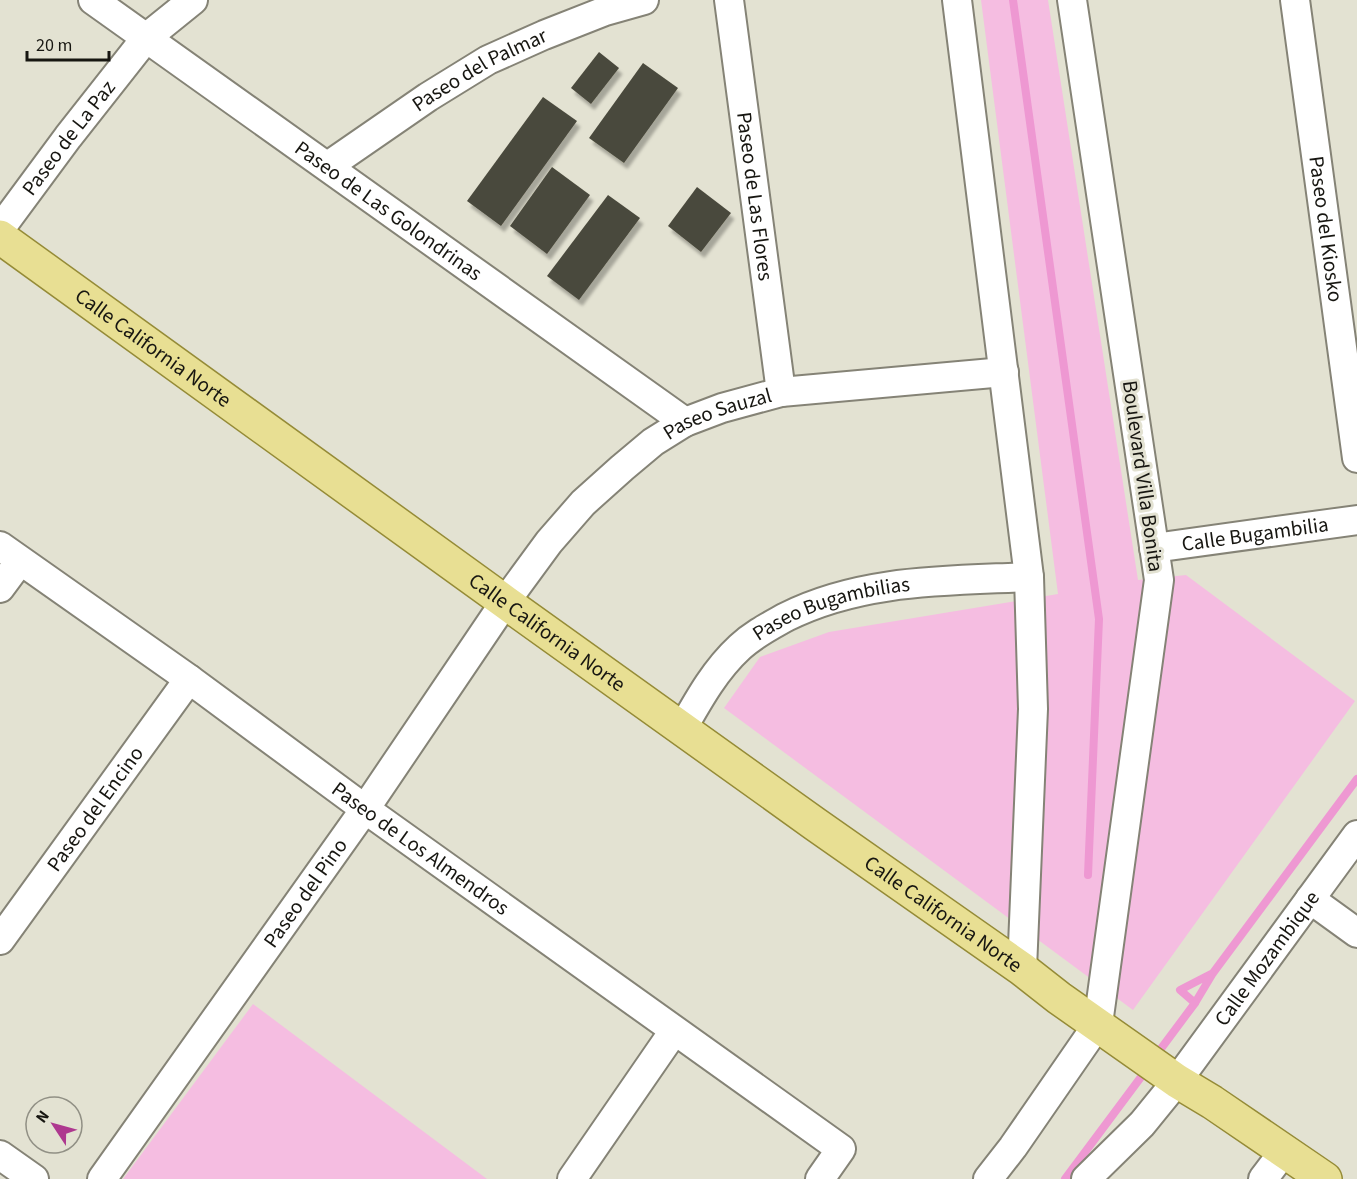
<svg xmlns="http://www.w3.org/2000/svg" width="1357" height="1179" viewBox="0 0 1357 1179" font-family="'Source Sans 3',sans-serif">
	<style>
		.green { fill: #f5bde1 }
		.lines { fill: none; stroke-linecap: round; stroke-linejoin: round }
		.stream { stroke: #ee98d2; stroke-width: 8 }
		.building { fill: #4a493c; filter: url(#shadow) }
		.minor-casing { stroke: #858376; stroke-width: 32 }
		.major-casing { stroke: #958b37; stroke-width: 36 }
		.minor { stroke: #fff; stroke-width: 28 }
		.major { stroke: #e8df93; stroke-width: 33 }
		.labels { text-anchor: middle; stroke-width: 6; stroke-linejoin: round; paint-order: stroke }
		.street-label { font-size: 21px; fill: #171611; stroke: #e3e2d2 }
	</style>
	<defs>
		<filter id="shadow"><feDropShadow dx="3.5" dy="6" stdDeviation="1.5" flood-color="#0004"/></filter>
	</defs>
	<rect width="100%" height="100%" fill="#e3e2d2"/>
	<g class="green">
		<polygon points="981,0 1048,0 1138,580 1186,575 1355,701 1133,1010 724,708 760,657 829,632 1058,594"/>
		<polygon points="253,1004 487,1179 123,1179"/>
	</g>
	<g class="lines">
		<g class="stream">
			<polyline points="1013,0 1099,619 1088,875"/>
			<polyline points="1213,973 1180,990 1195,1003 1213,973 1357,779"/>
			<polyline points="1154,1058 1195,1003"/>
			<polyline points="1065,1179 1147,1069"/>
		</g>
	</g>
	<g class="building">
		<polygon points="599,52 619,68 591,104 571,88"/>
		<polygon points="643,63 678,88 624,163 589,138"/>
		<polygon points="543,97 577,121 501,226 467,201"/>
		<polygon points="552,167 590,195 547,254 510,226"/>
		<polygon points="697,187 731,213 701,252 668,226"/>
		<polygon points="608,195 640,218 579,300 547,276"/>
	</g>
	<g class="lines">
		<g class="minor-casing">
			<g id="minor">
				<path id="s1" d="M 93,0 L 685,422"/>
				<path id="s2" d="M 729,0 L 781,392"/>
				<polyline points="957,0 1029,577 1033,709 1022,969"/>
				<path id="s3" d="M 1295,0 L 1357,458"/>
				<path id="s4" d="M 328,166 L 428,97 L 488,60 L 544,35 L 605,11 L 644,0"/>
				<path id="s5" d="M 0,229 L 68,137 L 146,38 L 193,0"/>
				<path id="s6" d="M 0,546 L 189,679 L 365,809 L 841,1149 L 820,1179"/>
				<path id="s7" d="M 1154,548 L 1357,520"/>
				<polyline points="0,588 20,561"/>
				<path id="s8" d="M 682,729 C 699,699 715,670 740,647 C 754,634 770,626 786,617 C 862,579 946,581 1029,577"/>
				<polyline points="1310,899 1357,933"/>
				<path id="s9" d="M 0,940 L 189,679"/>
				<polyline points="0,1155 34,1179"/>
				<path id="s10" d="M 102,1179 L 365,809 L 505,602 L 549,542 L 583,503 L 622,468 L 653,442 L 685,422 L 722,408 L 781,392 L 1004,372"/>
				<polyline points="572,1179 674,1031"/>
				<polyline points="988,1179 1013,1147 1098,1024 1159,580 1072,0"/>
				<path id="s11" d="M 1086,1179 L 1142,1124 L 1177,1081 L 1357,835"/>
				<polyline points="1263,1179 1285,1150"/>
			</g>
		</g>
		<g class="major-casing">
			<g id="major">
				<path id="s12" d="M 0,237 L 505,602 L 815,824 L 1022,969 L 1059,998 L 1177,1081 L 1212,1102 L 1325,1179"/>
			</g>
		</g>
		<use href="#minor" class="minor"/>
		<use href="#major" class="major"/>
	</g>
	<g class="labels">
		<g class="street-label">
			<text dy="7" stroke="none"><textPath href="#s4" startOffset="180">Paseo del Palmar</textPath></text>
			<text dy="7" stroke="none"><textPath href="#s5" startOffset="114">Paseo de La Paz</textPath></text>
			<text dy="7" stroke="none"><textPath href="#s2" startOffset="198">Paseo de Las Flores</textPath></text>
			<text dy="7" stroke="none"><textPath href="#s1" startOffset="363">Paseo de Las Golondrinas</textPath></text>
			<text dy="7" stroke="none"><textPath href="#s3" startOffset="231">Paseo del Kiosko</textPath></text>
			<text dy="7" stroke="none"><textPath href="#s12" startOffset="189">Calle California Norte</textPath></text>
			<text dy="7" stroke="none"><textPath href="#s10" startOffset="994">Paseo Sauzal</textPath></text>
			<text transform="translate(1143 476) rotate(82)" y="7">Boulevard Villa Bonita</text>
			<text dy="7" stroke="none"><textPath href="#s7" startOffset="102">Calle Bugambilia</textPath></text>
			<text dy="7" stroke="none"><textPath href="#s8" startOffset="202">Paseo Bugambilias</textPath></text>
			<text dy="7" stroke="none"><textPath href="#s12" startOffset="675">Calle California Norte</textPath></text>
			<text dy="7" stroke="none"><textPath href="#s9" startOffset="162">Paseo del Encino</textPath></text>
			<text dy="7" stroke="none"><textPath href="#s6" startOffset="518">Paseo de Los Almendros</textPath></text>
			<text dy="7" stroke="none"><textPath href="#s10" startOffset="351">Paseo del Pino</textPath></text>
			<text dy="7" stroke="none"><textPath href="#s12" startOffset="1161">Calle California Norte</textPath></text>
			<text dy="7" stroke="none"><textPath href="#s11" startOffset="286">Calle Mozambique</textPath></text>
		</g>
	</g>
	<g transform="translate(54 1125) rotate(306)"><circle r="28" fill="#e3e2d2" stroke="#919085" stroke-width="1.5"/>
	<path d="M0-4.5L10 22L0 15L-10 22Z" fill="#ae388f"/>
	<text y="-9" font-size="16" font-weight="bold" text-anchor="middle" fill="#171611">N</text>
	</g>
	<path d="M27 51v9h82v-9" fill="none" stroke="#171611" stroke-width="3"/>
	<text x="36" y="51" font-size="18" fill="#171611" stroke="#e3e2d2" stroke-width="4.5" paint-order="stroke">20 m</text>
</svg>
